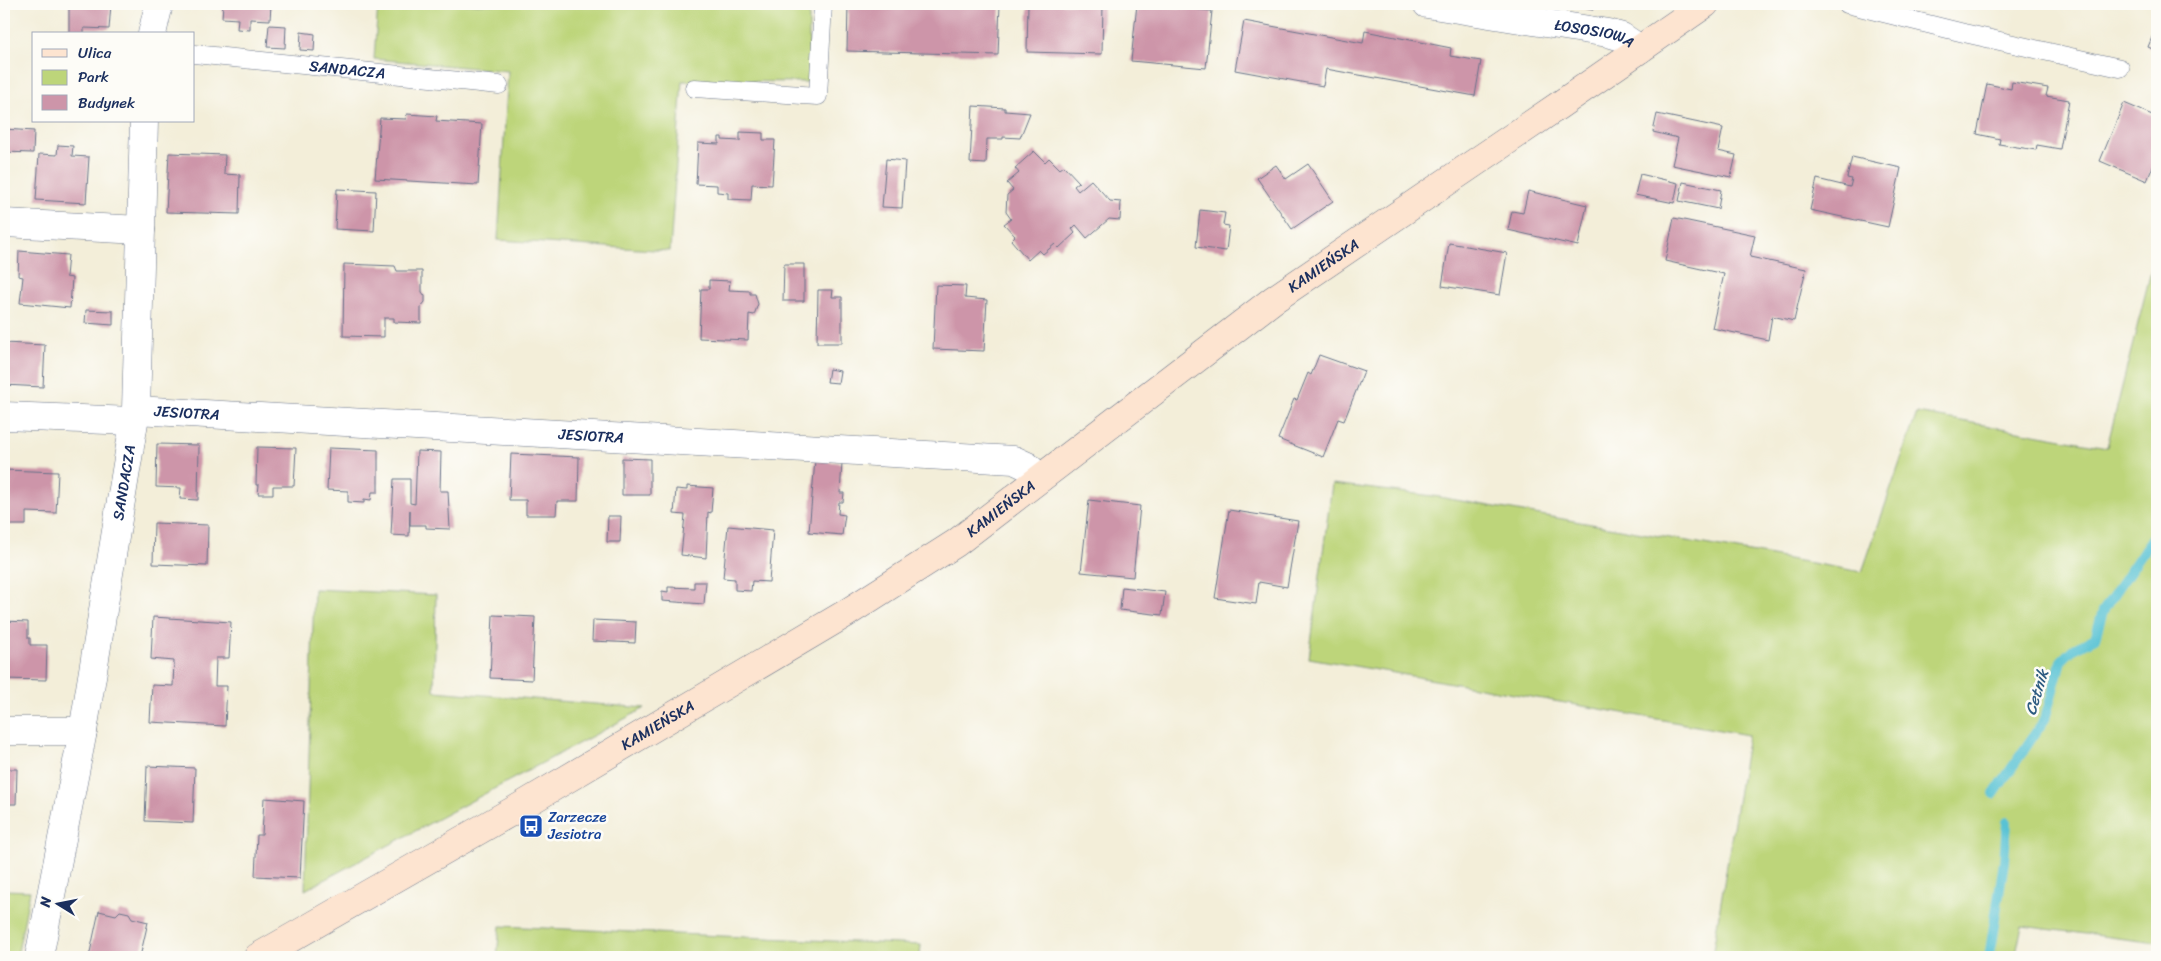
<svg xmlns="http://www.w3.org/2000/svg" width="2161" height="961" viewBox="0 0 2161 961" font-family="Sriracha,sans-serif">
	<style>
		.green { fill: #bdd57a; stroke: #6c826c }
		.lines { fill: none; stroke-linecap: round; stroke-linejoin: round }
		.stream { stroke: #58c2d4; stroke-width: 10 }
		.building { fill: #cd95a9 }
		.lane-casing { stroke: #677289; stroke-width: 19 }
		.street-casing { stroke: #677289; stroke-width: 29 }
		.secondary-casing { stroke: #677289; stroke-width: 29 }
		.lane { stroke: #fff; stroke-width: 18 }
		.street { stroke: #fff; stroke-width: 28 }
		.secondary { stroke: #fde4d0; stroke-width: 28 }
		.labels { text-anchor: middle; stroke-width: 5; stroke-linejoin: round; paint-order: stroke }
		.street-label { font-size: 15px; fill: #1b2f5e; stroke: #fdfcf7 }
		.transit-label { font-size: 15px; fill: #164399; stroke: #fdfcf7; text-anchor: start }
		.water-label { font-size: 16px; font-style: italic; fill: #2d5b81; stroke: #fdfcf7 }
	</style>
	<rect width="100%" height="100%" fill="#fdfcf7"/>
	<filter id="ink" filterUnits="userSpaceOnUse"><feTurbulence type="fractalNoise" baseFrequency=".02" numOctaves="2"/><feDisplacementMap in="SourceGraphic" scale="10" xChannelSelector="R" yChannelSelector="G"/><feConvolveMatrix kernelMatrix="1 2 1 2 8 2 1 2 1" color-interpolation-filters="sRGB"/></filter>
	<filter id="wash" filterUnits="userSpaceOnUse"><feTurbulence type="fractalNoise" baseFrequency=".0096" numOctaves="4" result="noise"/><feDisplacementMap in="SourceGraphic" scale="20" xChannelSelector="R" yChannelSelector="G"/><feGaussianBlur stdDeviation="1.12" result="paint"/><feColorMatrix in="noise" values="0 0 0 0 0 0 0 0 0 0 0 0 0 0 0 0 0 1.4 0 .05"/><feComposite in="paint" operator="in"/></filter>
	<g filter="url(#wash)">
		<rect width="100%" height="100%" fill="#f3eed9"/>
		<g class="green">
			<polygon points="378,4 809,4 809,82 682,81 670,251 498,240 508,71 374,59"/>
			<polygon points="2157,247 2157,943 2022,926 2015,957 1712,957 1748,735 1309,658 1332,484 1433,496 1862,572 1917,413 2107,447"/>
			<polygon points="314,589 436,595 434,691 645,708 305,890"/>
			<polygon points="4,890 30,891 17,957 4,957"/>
			<polygon points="500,926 921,945 920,957 497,957"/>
		</g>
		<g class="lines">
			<g class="stream">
				<polyline points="1994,794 2045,719 2061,661 2072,650 2095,638 2103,611 2157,531"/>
				<polyline points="1989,957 2004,862 2007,822"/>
			</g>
		</g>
		<g id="blocks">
			<g class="building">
				<polygon points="69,4 111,4 109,29 84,28 84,34 69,34"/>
				<polygon points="223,4 271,4 270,20 250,19 250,30 237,29 238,19 222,18"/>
				<polygon points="848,4 1000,4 998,55 847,51"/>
				<polygon points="1028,4 1103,4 1102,54 1027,52"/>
				<polygon points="1137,4 1212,11 1206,68 1131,61"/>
				<polygon points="1562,4 1594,4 1593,10"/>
				<polygon points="1244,21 1363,43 1365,31 1451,48 1450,56 1481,61 1475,96 1326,69 1323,86 1235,70"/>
				<polygon points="269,25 286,26 285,48 267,47"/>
				<polygon points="2157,25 2157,51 2148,47"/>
				<polygon points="301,32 315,34 314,51 300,50"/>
				<polygon points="2012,82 2048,88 2046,96 2069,100 2060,149 2037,145 2036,150 2017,147 1999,144 2000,139 1977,134 1987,84 2011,89"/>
				<polygon points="2124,103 2157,117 2157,156 2147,181 2100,161"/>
				<polygon points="973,106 1005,108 1005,111 1030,113 1020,138 1003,137 1003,139 987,139 986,164 970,163"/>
				<polygon points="407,114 437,116 436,121 482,124 478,185 375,179 380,118 406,119"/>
				<polygon points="1657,114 1723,128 1718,151 1736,155 1731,177 1672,165 1678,138 1653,132"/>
				<polygon points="4,129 34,131 33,153 4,152"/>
				<polygon points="740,132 763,133 763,140 775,140 772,185 752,184 751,200 728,199 728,193 717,192 717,185 696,184 698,143 719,144 719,137 722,137 722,140 740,141"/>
				<polygon points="58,145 73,146 72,156 89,157 86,203 36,200 39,154 57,155"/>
				<polygon points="1034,151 1045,162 1049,158 1060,169 1064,166 1079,182 1074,186 1078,191 1091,180 1110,201 1121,202 1120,220 1109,219 1087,238 1076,225 1072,229 1075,233 1059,248 1055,244 1043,254 1039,250 1028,260 1011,240 1015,236 1004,224 1011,219 1006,212 1007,195 1013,190 1007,183 1019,173 1015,168"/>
				<polygon points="169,153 225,155 224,174 240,175 239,214 166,212"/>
				<polygon points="1852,157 1901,168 1888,227 1810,210 1817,179 1850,187 1852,179 1847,178"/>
				<polygon points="886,159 905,161 902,208 882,207"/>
				<polygon points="1308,164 1333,201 1292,229 1257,178 1276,165 1286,179"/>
				<polygon points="1640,174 1678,183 1674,203 1635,195"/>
				<polygon points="1683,182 1721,190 1718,209 1679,201"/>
				<polygon points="337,189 376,191 374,231 335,229"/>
				<polygon points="1528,191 1587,205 1578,246 1508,230 1512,211 1523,213"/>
				<polygon points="1200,210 1225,213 1223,225 1229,226 1226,251 1196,247"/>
				<polygon points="1674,218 1755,235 1750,257 1806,269 1794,321 1772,316 1768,340 1712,328 1724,274 1665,261"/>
				<polygon points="1449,243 1507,253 1500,295 1442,286"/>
				<polygon points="19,251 68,255 66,277 72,278 70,308 20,303 23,277 18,276"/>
				<polygon points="344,264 395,266 397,271 422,271 422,292 425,296 425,302 421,307 421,323 394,322 394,318 384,318 384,337 343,336"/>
				<polygon points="784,264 804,264 804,301 783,301"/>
				<polygon points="709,280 730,281 729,290 750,291 750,294 755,294 758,304 754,315 749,314 748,340 699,338 701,289 709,289"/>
				<polygon points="936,285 966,286 965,298 987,300 984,351 933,349"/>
				<polygon points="818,290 833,290 832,297 842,297 842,343 817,343"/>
				<polygon points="86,310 113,311 113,325 85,323"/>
				<polygon points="4,343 45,345 43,387 4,385"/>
				<polygon points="1319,355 1364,371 1344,421 1338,419 1323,457 1278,439 1294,399 1297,400 1308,373 1311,375"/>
				<polygon points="829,369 840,371 838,383 827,382"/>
				<polygon points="157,444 199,445 198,500 180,499 181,488 156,487"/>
				<polygon points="257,447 296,448 294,486 273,486 273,494 258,494 259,485 256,485"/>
				<polygon points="329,448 378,450 378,492 372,492 371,500 364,499 364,503 348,502 348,491 327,490"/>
				<polygon points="417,451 441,452 440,491 448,491 450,529 426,528 426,525 410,525 410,510 409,536 391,535 394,479 410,479 410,503 415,504"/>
				<polygon points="511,454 579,457 578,501 557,501 556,515 526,515 526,500 509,500"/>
				<polygon points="622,458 650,459 650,495 622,495"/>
				<polygon points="815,460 842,463 840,493 844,493 843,502 839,502 838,514 845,515 842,535 809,532"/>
				<polygon points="4,470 58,472 56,513 26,512 26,525 4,525"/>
				<polygon points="687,486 713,488 711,513 708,512 706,558 681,555 685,515 674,514 676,489 687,490"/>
				<polygon points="1089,500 1140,506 1133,577 1081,572"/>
				<polygon points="1229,510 1298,521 1287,587 1259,582 1256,604 1215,598"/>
				<polygon points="608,516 621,516 620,542 607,542"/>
				<polygon points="154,523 208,525 207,566 153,564"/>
				<polygon points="728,526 773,530 769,582 752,581 751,591 735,590 735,579 723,578"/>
				<polygon points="694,582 706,582 704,604 662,601 662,591 668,592 668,587 694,588"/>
				<polygon points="1122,587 1165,592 1162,615 1120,610"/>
				<polygon points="493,615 535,617 532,680 490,678"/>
				<polygon points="153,617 231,622 229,658 216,658 215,686 227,686 225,726 150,722 152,685 173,686 174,661 151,659"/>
				<polygon points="593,620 636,622 635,643 592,641"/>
				<polygon points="4,621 28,622 28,638 30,638 30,645 47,645 46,680 4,679"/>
				<polygon points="147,766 195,768 193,823 145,821"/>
				<polygon points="4,769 17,769 16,804 4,804"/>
				<polygon points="264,798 304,801 300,878 255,876 257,835 262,835"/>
				<polygon points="99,911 116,915 120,911 129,913 132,918 148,922 140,957 89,957"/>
			</g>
		</g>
	</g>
	<g filter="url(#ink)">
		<use href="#blocks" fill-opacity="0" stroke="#677289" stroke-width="1"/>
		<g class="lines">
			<g class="lane-casing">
				<g id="lane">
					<polyline points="1847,4 1964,33 2120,68"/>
					<path id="s1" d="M 194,54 L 499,85"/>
					<polyline points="694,88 818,96 823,4"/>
				</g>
			</g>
			<g class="street-casing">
				<g id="street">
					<path id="s2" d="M 1427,4 L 1608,33 L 1622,37 L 1640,49"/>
					<polyline points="152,34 159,4"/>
					<polyline points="4,223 141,230"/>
					<path id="s3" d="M 136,410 L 1014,460 L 1027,466 L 1040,478"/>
					<polyline points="4,416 133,421"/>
					<polyline points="4,731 83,731"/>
					<path id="s4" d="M 39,957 L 83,731 L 136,410 L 144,121"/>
				</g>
			</g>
			<g class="secondary-casing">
				<g id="secondary">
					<path id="s5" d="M 258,957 L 518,808 L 845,614 L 956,543 L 1273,300 L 1558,106 L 1705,4"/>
				</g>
			</g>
			<use href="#lane" class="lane"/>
			<use href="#street" class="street"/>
			<use href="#secondary" class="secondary"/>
		</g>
	</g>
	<defs>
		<g id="bus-square" transform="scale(1.25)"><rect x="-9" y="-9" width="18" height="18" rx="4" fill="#1a4fb4" stroke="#fdfcf7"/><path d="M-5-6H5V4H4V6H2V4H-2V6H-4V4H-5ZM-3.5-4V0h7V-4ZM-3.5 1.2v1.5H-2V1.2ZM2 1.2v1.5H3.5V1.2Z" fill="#fff"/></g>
	</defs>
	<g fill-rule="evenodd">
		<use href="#bus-square" x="531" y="826"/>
	</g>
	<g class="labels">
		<g class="street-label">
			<text dy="5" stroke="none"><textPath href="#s2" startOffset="170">ŁOSOSIOWA</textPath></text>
			<text dy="5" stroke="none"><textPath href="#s1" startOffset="154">SANDACZA</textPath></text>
			<text dy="5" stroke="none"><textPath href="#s5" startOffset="1272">KAMIEŃSKA</textPath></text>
			<text dy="5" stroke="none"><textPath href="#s3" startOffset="51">JESIOTRA</textPath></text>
			<text dy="5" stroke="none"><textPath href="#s3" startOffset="456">JESIOTRA</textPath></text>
			<text dy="5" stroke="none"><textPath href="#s4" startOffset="482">SANDACZA</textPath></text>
			<text dy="5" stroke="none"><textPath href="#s5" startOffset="868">KAMIEŃSKA</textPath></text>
			<text dy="5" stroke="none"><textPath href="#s5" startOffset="462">KAMIEŃSKA</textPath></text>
		</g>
		<g class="transit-label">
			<text x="548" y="822">Zarzecze<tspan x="548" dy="17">Jesiotra</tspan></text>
		</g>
		<g class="water-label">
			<text transform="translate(2036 692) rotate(-73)" y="6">Cetnik</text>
		</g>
	</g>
	<rect width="2161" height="961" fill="none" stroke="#fdfcf7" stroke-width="20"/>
	<rect x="32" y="32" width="162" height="90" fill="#fdfcf7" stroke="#a3aaba"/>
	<rect x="42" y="49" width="25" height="8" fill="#fde4d0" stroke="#a3aaba"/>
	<text x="78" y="58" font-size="15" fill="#1b2f5e">Ulica</text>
	<rect x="42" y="70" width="25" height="15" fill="#bdd57a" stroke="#a3aaba"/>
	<text x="78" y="82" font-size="15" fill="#1b2f5e">Park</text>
	<rect x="42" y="95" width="25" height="15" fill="#cd95a9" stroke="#a3aaba"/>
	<text x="78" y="108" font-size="15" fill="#1b2f5e">Budynek</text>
	<g transform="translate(58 904) rotate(280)" stroke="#fdfcf7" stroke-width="4" paint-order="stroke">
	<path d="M0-4L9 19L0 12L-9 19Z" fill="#1b2f5e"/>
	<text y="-8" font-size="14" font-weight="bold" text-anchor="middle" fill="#1b2f5e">N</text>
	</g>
</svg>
